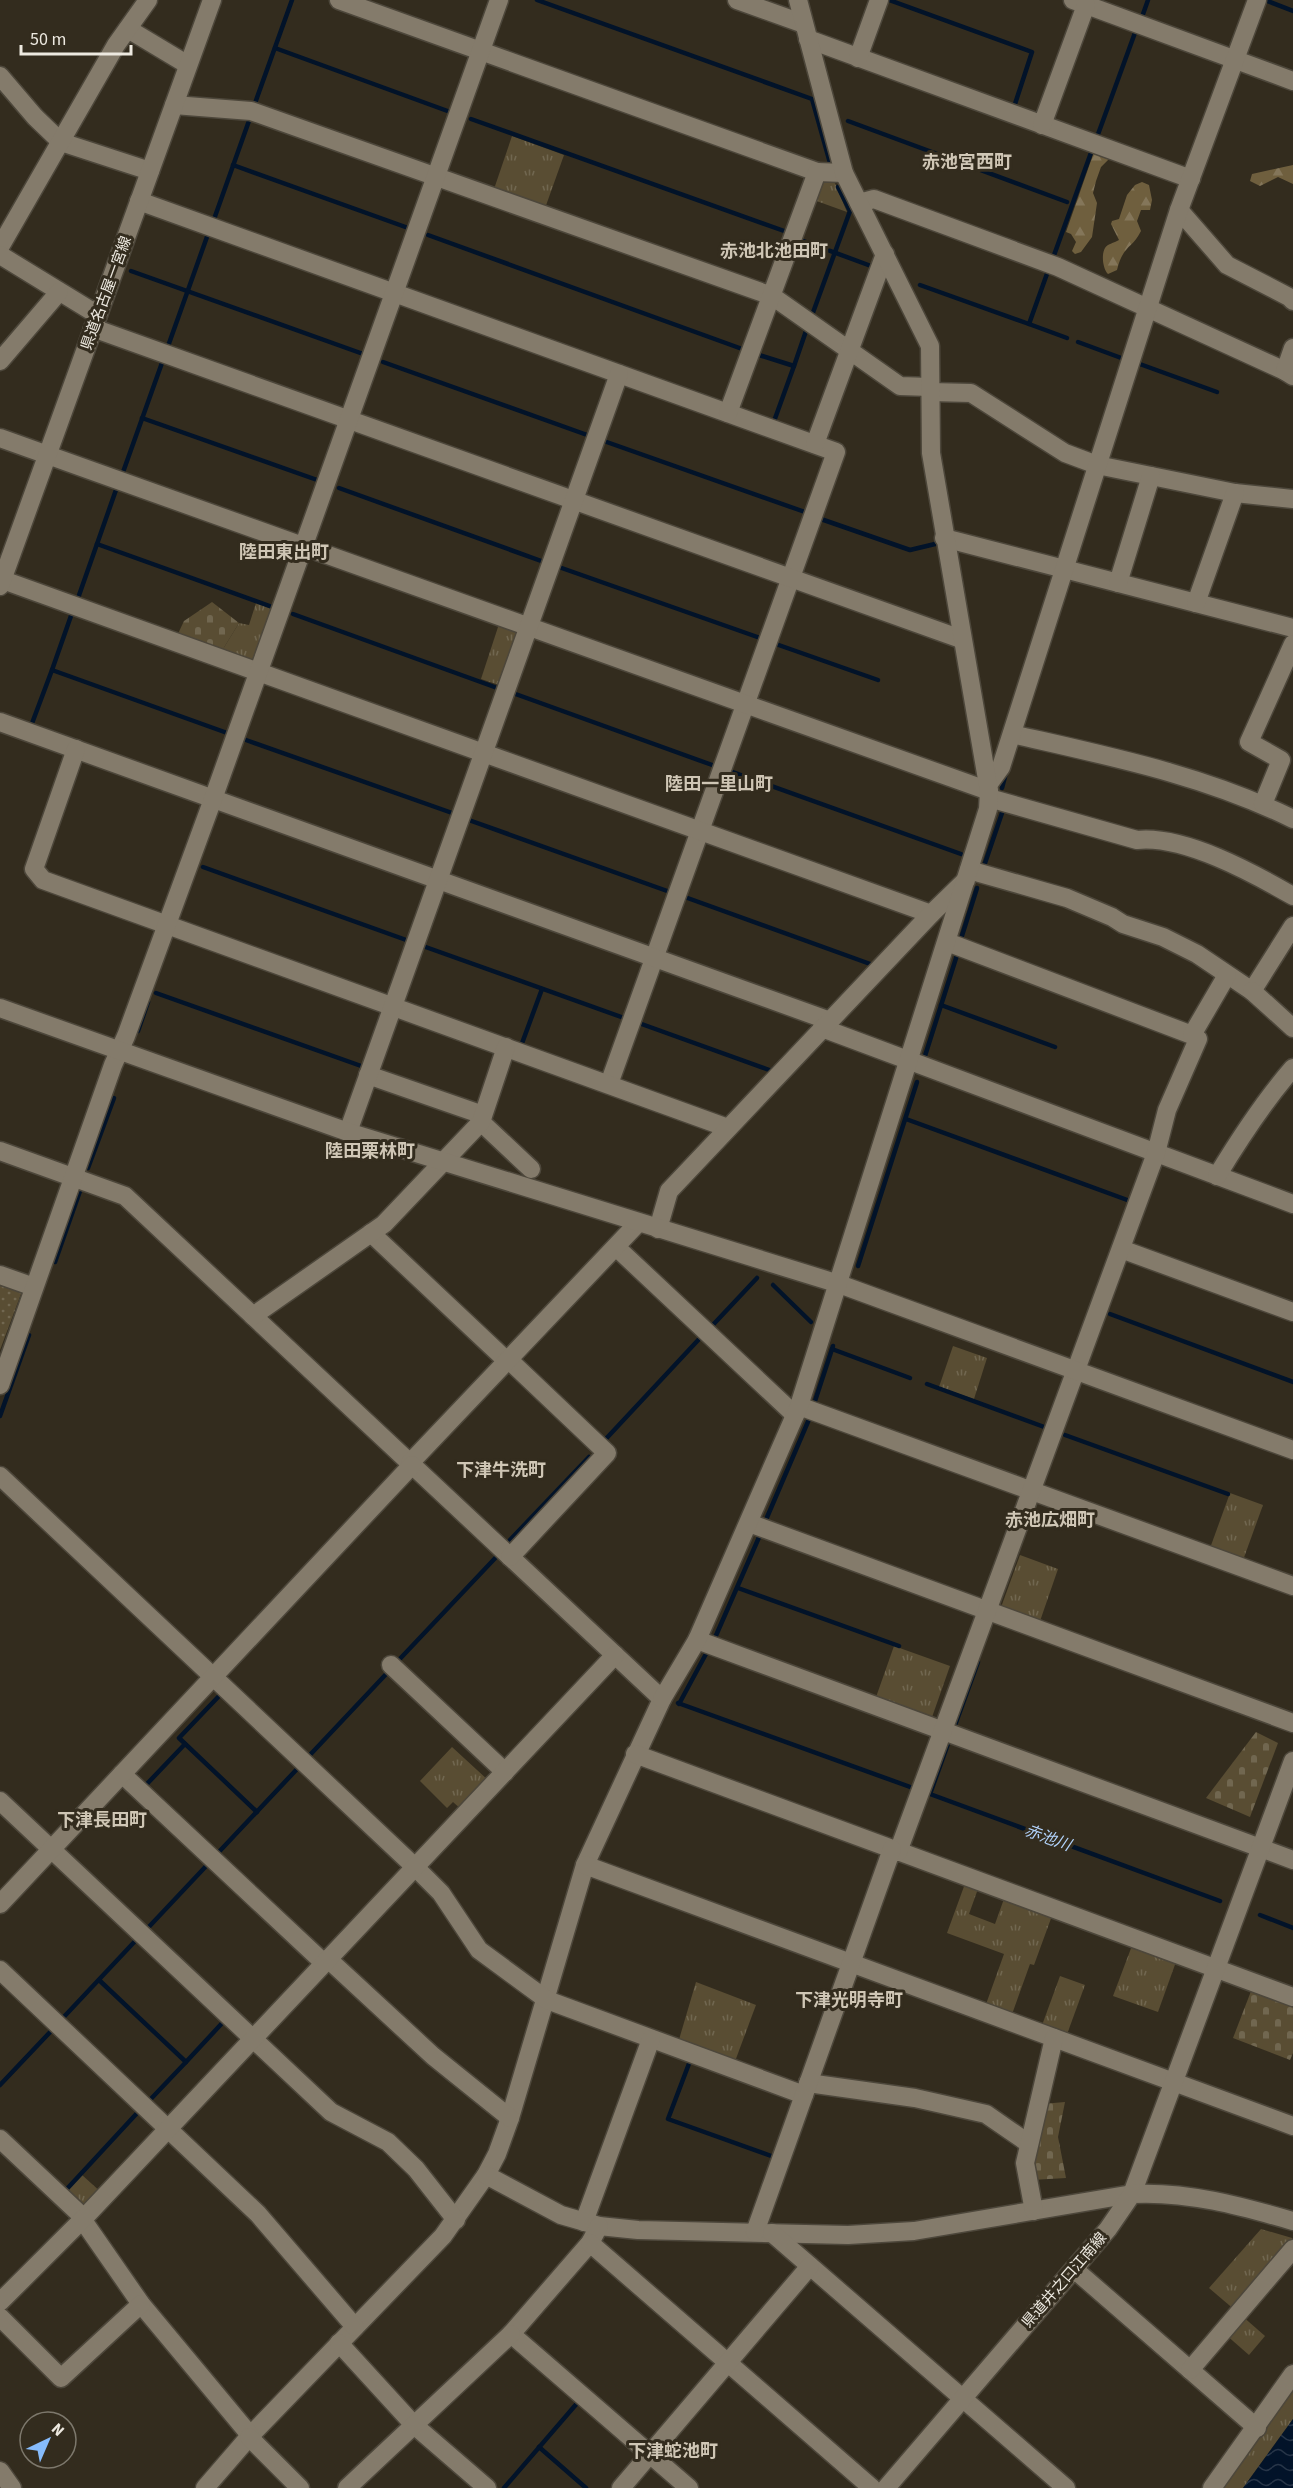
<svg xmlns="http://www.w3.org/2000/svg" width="1293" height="2488" viewBox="0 0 1293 2488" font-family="'Source Sans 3','Noto Sans JP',sans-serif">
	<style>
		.grass { fill: url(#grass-tufts) }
		.forest { fill: url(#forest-firs) }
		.cemetery { fill: url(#cemetery-stones) }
		.park { fill: url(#park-dots) }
		.water { fill: url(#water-waves) }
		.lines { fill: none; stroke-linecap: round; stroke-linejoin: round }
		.stream { stroke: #021329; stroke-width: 4.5 }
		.street-casing { stroke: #4d473b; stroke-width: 21 }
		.secondary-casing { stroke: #4d473b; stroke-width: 21 }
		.street { stroke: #847b6b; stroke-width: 18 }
		.secondary { stroke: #847b6b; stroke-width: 18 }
		.labels { text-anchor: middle; stroke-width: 6; stroke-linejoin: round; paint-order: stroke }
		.street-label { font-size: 15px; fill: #ede9e0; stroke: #332c1e }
		.water-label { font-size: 16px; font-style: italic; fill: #b2d3fb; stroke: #332c1e }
		.quarter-label { font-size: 18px; font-weight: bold; fill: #cfc6b5; stroke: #332c1e }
	</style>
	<defs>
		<pattern id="grass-tufts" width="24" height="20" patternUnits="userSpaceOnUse" patternTransform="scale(1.5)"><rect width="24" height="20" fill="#594d33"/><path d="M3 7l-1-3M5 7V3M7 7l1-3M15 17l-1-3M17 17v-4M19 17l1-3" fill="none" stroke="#716750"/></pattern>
		<pattern id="forest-firs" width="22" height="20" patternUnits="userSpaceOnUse" patternTransform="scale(1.5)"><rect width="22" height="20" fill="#6f5f3e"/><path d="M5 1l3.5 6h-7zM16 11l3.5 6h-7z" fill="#84765a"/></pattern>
		<pattern id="cemetery-stones" width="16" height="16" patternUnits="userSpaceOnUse" patternTransform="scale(1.5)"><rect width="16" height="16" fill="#594d33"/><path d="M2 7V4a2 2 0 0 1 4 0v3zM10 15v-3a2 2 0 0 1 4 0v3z" fill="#716750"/></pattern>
		<pattern id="park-dots" width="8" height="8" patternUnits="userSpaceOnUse" patternTransform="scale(1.5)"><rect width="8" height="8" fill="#594d33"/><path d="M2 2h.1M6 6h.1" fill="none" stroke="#716750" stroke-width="1.8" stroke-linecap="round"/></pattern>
		<pattern id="water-waves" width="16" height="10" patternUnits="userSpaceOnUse" patternTransform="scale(1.5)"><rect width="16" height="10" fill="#021329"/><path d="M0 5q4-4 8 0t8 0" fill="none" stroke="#273548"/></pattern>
	</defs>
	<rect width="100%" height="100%" fill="#332c1e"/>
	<g class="grass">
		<polygon points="512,136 564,155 544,211 493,192"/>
		<polygon points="820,181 834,181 847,212 811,199"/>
		<polygon points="256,603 277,611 259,662 220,654 239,623 249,625"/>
		<polygon points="500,621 517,627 520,635 502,686 481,679"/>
		<polygon points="953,1346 987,1358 974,1399 939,1387"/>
		<polygon points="1230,1493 1263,1505 1242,1563 1209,1551"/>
		<polygon points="1020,1555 1058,1569 1039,1624 1000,1610"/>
		<polygon points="894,1646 950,1666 931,1720 875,1700"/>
		<polygon points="452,1747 489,1781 462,1810 453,1802 447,1808 420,1781"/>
		<polygon points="966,1881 979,1886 969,1914 995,1924 1005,1896 1053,1913 1034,1965 1030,1964 1011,2017 985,2007 1004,1954 947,1933"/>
		<polygon points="1133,1943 1177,1959 1158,2012 1113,1996"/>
		<polygon points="1060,1976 1085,1985 1066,2037 1041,2028"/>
		<polygon points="696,1982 756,2005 734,2064 678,2043"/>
		<polygon points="82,2175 102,2193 87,2208 65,2193"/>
		<polygon points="1261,2229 1292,2238 1293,2241 1236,2311 1209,2288"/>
		<polygon points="1241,2315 1265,2336 1249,2355 1225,2334"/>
		<polygon points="1293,2386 1293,2419 1243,2488 1219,2488"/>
	</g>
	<g class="forest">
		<polygon points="1094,152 1111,157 1101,167 1096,181 1093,193 1097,203 1092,237 1081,252 1075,254 1072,251 1076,242 1071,234 1066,232"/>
		<polygon points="1293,165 1293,184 1278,177 1260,186 1250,181 1252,174"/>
		<path d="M 1142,182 L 1149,185 L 1152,200 L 1150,210 L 1141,210 L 1137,221 L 1141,231 C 1132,249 1123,245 1117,270 L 1108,274 C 1103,269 1101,255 1105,248 C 1107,244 1114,243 1119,240 L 1111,224 L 1112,221 L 1119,219 L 1127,195 L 1135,185 Z"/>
	</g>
	<g class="cemetery">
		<polygon points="212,602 239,623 220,654 176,638 184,621"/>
		<polygon points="1256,1732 1278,1743 1250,1817 1206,1798"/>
		<polygon points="1253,1986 1293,2001 1293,2053 1290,2060 1233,2038"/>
		<polygon points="1065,2102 1058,2137 1066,2178 1032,2180 1029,2161 1042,2104"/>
	</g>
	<polygon class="park" points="0,1281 18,1288 21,1294 0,1350"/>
	<polygon class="water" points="1293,2419 1293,2488 1243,2488"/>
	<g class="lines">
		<g class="stream">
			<polyline points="537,0 812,99 830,163"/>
			<polyline points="889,0 1032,52 1014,107 1017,108"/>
			<polyline points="1265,0 1293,11"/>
			<polyline points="1142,17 1148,0"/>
			<polyline points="275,48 453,113"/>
			<polyline points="254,106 292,0"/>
			<polyline points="471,119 787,232"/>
			<polyline points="848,121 1067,202"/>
			<polyline points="1094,136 1097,137 1136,30"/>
			<polyline points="233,165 411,229"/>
			<polyline points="213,222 250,118"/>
			<polyline points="428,235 745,350"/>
			<polyline points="798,239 871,266"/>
			<polyline points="1053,258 1092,150"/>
			<polyline points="131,271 366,355"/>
			<polyline points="920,285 1029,324 1048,271"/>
			<polyline points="811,318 850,211 838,187"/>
			<polyline points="1029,324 1067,338"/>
			<polyline points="1078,342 1124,359"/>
			<polyline points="167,349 208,234"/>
			<polyline points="756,354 794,366 806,331"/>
			<polyline points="383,362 590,436"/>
			<polyline points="1137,363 1217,392"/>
			<polyline points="142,418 320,481"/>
			<polyline points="773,424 794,366"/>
			<polyline points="601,440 805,512"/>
			<polyline points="122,475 163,360"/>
			<polyline points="339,488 544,562 545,560"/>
			<polyline points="818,518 910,550 935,544"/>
			<polyline points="97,544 275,608"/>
			<polyline points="556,566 763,639"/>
			<polyline points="77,601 117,487"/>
			<polyline points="72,613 52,670 230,734"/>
			<polyline points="293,614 500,689"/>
			<polyline points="773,643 878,680"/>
			<polyline points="510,692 715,766"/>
			<polyline points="31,726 52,670"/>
			<polyline points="246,740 455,814"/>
			<polyline points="727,770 961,854"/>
			<polyline points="1002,788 1006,773"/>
			<polyline points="466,819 670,892"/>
			<polyline points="203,867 409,941"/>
			<polyline points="983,869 1003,810"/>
			<polyline points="682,896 873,965"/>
			<polyline points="960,942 977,888"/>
			<polyline points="420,945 627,1019"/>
			<polyline points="156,993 364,1067"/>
			<polyline points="941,1005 1055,1047"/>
			<polyline points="636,1022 772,1071 774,1068"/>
			<polyline points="138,1031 148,1002"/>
			<polyline points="521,1046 542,989"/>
			<polyline points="924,1059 957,955"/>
			<polyline points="906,1119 1130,1201"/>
			<polyline points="88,1168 114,1098"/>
			<polyline points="55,1262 80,1191"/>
			<polyline points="858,1266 917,1082"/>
			<polyline points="773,1285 811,1322"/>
			<polyline points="1110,1314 1293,1382"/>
			<polyline points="710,1328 757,1278"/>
			<polyline points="832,1349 910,1378"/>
			<polyline points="927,1384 1047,1428"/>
			<polyline points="814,1404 833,1346"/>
			<polyline points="0,1416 29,1335"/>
			<polyline points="1065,1435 1228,1494"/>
			<polyline points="603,1442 701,1337"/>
			<polyline points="765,1522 810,1417"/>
			<polyline points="510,1540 589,1457"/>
			<polyline points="738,1588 899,1646"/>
			<polyline points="714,1640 760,1535"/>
			<polyline points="396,1663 500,1553"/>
			<polyline points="220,1695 179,1738 257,1812"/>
			<polyline points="678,1703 913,1788"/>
			<polyline points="679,1704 707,1652"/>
			<polyline points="954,1728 978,1662"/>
			<polyline points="949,1741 930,1794 1220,1901"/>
			<polyline points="308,1757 389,1671"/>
			<polyline points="144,1787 185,1744"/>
			<polyline points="216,1855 298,1768"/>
			<polyline points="1260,1915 1293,1928"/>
			<polyline points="145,1931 209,1863"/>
			<polyline points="99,1980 186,2062 225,2020"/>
			<polyline points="60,2021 138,1938"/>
			<polyline points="688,2060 690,2061 668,2119 774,2157"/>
			<polyline points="0,2085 53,2029"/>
			<polyline points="147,2103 186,2062"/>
			<polyline points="65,2191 139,2111"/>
			<polyline points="539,2447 586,2488"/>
			<polyline points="504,2488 579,2401"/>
		</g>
		<g class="street-casing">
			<g id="street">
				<polyline points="339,0 817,172"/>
				<polyline points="737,0 804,24"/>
				<polyline points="1073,0 1293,81"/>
				<polyline points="128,29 188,65"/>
				<polyline points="808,39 1191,179"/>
				<polyline points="858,58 879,0"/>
				<polyline points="0,76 35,117 61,142 150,171"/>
				<polyline points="174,105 251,111 772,296 900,386 930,387"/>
				<polyline points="1042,125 1086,5"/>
				<polyline points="139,201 836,452 609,1084"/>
				<polyline points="859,203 874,199 1058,267 1285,371 1293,376"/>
				<polyline points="1179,210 1227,265 1289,297 1293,301"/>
				<polyline points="0,247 116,45 148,0"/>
				<polyline points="0,255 98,315"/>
				<polyline points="93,328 961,639"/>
				<polyline points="0,361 59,292"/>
				<polyline points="1285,371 1293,348"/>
				<polyline points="930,392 971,393 1065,453 1097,465 1235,493 1293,499"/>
				<polyline points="728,413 817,172 844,173"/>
				<polyline points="0,438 989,791"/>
				<polyline points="815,444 885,254"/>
				<polyline points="944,538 1293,628"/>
				<polyline points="0,579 931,914"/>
				<polyline points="1118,583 1151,476"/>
				<polyline points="1196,603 1235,493"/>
				<polyline points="0,722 830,1021"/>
				<path d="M 1012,734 C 1108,756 1204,775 1293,819"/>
				<polyline points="76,749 34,869 43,880 728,1128"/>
				<polyline points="988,785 1001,767 1179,210 1257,0"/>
				<path d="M 989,798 L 1137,840 C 1184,835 1253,873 1293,896"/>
				<polyline points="1263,804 1281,760 1249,742 1293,644"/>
				<polyline points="969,870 1067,898 1112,917 1123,924 1163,937 1197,954 1252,991 1293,926"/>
				<polyline points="947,942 1192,1035"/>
				<polyline points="1252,991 1293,1028"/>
				<polyline points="822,1028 1293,1204"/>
				<polyline points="368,1075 483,1115"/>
				<polyline points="481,1122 531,1169"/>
				<polyline points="348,1132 619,374"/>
				<polyline points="0,1151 125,1196 662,1699 585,1865 510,2118 497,2154 486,2175 443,2236 249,2437 205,2488"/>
				<path d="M 1217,1176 C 1240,1138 1264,1101 1293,1068"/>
				<polyline points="658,1229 669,1191 931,914 966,880"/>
				<polyline points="371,1233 507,1361"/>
				<polyline points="616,1247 795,1415"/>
				<polyline points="1121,1249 1293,1312"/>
				<polyline points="0,1275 34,1287"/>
				<polyline points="253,1316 384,1224 481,1122 506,1047"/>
				<polyline points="508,1359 607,1453 510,1557"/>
				<polyline points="0,1385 113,1065 126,1036 213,799 499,0"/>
				<polyline points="799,1406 1293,1586"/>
				<polyline points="410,1463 638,1223"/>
				<polyline points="0,1476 415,1867 441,1893 479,1950 547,2000 804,2095"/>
				<polyline points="749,1523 1293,1723"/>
				<polyline points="697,1640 1293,1860"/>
				<polyline points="391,1665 505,1772"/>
				<polyline points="635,1754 1293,1997"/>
				<polyline points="122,1774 324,1963"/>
				<polyline points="0,1801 331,2112 388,2142 416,2169 456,2220"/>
				<polyline points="898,1852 1156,1153 1167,1110 1198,1039 1192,1035 1227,975"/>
				<polyline points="585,1865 1293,2126"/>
				<polyline points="0,1904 412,1465"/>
				<polyline points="328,1959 433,2056 510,2118"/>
				<polyline points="0,1970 258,2214 355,2327"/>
				<polyline points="808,2083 915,2098 986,2114 1028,2143"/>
				<polyline points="0,2139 84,2218"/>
				<polyline points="486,2175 561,2215 599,2226 638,2230 848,2235 914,2231 1132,2194"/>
				<polyline points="1034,2211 1025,2163 1054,2038"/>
				<polyline points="82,2219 141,2304 250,2435"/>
				<polyline points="584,2222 651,2039"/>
				<polyline points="599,2226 590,2243 511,2334 689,2488"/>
				<polyline points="755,2232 892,1849"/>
				<polyline points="772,2233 1066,2488"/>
				<polyline points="590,2243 872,2488"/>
				<polyline points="1074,2269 1257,2428"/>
				<polyline points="0,2302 84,2218 615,1655"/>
				<polyline points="0,2317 61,2378 141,2304"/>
				<polyline points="339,2343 414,2425 487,2488"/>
				<polyline points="1190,2370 1293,2249"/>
				<polyline points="249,2437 300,2488"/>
				<polyline points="0,2471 12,2488"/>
				<polyline points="347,2488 511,2334"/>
				<polyline points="621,2488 810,2266"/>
				<polyline points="1212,2488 1293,2374"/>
			</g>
		</g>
		<g class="secondary-casing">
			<g id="secondary">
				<polyline points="0,586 212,0"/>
				<polyline points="0,1008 348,1132 839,1284 1293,1450"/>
				<polyline points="662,1699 697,1640 799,1406 988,809 989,791 931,453 930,346 844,173 798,0"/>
				<polyline points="1132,2194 1293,1761"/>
				<path d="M 886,2488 L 1108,2229 L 1132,2194 C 1187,2191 1241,2206 1293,2221"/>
			</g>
		</g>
		<use href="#street" class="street"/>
		<use href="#secondary" class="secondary"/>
	</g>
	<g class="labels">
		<g class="street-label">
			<text transform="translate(106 293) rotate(-70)" y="5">県道名古屋一宮線</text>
			<text transform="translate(1064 2280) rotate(-49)" y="5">県道井之口江南線</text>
		</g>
		<g class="water-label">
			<text transform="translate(1048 1837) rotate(20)" y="6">赤池川</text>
		</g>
		<g class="quarter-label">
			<text x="967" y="168">赤池宮西町</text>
			<text x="774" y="257">赤池北池田町</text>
			<text x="284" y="558">陸田東出町</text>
			<text x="719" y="790">陸田一里山町</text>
			<text x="370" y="1157">陸田栗林町</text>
			<text x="501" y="1476">下津牛洗町</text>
			<text x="1050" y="1526">赤池広畑町</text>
			<text x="102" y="1826">下津長田町</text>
			<text x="849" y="2006">下津光明寺町</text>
			<text x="673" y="2457">下津蛇池町</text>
		</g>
	</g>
	<g transform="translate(48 2440) rotate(44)"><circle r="28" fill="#332c1e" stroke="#7d786c" stroke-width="1.5"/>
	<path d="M0-4.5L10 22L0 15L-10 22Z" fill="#86bbfb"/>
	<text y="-9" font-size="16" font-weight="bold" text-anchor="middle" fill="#ede9e0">N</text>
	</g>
	<path d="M21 45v9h110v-9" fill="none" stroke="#ede9e0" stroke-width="3"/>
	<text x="30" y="45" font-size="18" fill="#ede9e0" stroke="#332c1e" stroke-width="4.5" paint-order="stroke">50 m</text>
</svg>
